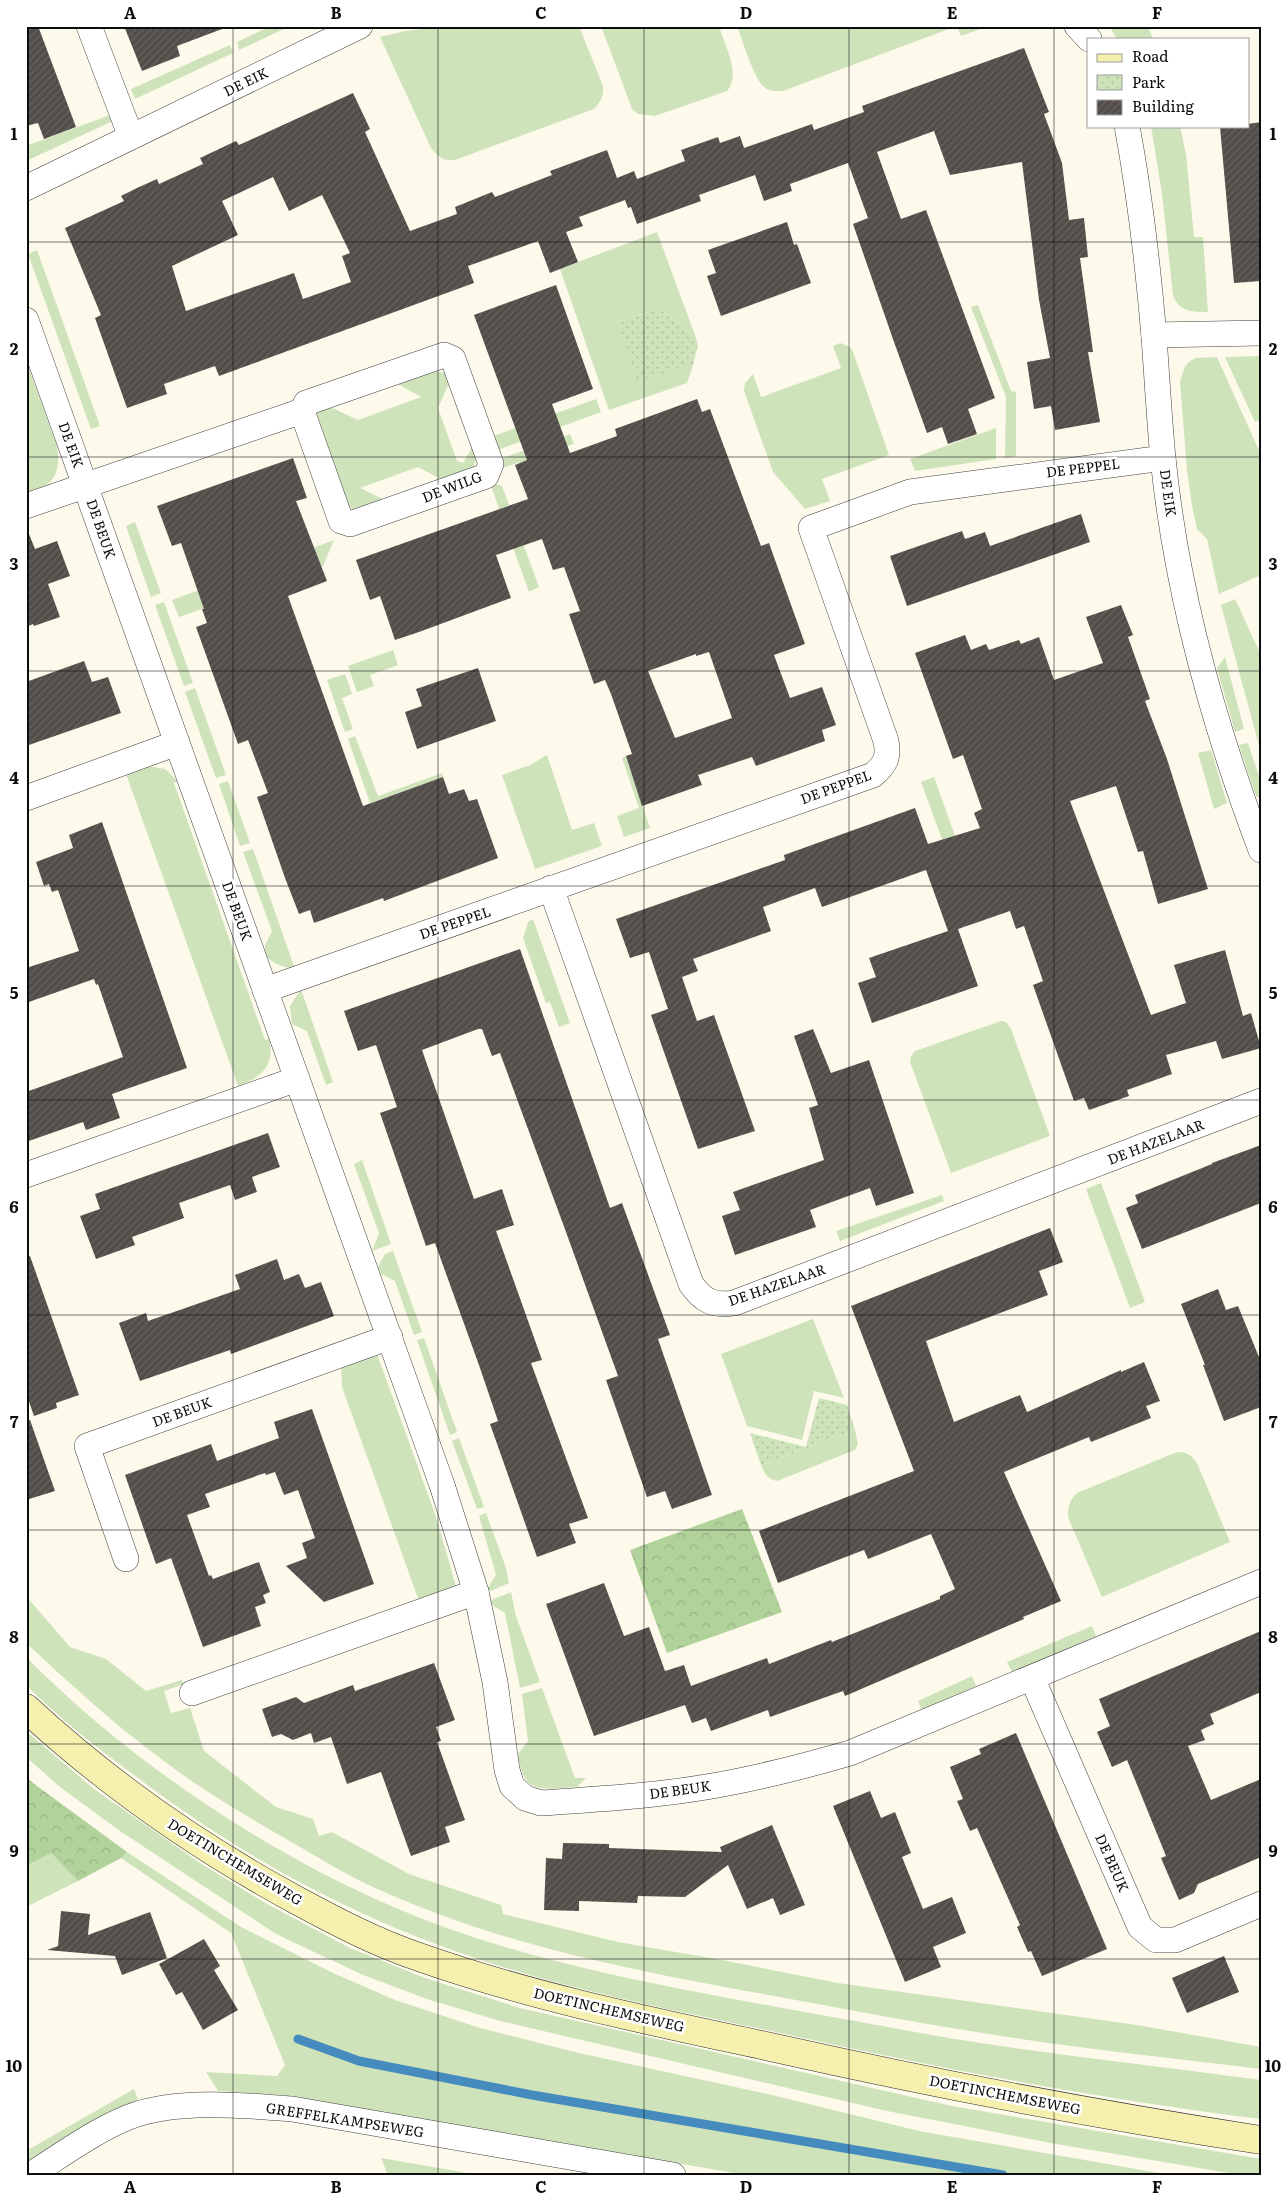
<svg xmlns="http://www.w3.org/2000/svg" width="1287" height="2201" viewBox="0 0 1287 2201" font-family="Literata,serif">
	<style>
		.grass { fill: #cee3ba }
		.forest { fill: url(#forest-crowns) }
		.park { fill: url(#park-dots) }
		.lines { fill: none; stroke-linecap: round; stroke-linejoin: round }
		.stream { stroke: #458bbe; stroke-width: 9 }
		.building { fill: url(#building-hatch); fill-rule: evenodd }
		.minor-casing { stroke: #3f3f3f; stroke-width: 26 }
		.secondary-casing { stroke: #2e2e2e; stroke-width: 29 }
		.minor { stroke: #fff; stroke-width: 25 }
		.secondary { stroke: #f6f0ae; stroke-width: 28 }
		.grid { fill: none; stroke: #0c0c0c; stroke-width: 1; stroke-opacity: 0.55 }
		.labels { text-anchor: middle; stroke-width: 5; stroke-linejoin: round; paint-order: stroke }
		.street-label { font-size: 14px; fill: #0c0c0c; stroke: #fff }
		.neatline { fill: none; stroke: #0c0c0c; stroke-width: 2 }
		.grid-label { font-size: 16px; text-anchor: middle; font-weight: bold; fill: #0c0c0c }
	</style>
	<defs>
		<pattern id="forest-crowns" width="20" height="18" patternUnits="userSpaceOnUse" patternTransform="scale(1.25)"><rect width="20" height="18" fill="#b2d29b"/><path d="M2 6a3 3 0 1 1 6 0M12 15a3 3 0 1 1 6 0" fill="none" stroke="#98b384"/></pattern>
		<pattern id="park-dots" width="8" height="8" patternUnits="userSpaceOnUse" patternTransform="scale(1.25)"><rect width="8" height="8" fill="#cee3ba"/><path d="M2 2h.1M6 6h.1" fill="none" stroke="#b0c29f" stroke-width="1.8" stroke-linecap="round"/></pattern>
		<pattern id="building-hatch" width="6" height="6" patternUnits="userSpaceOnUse" patternTransform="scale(1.25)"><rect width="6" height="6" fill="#534d49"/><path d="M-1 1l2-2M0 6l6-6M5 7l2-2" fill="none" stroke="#67625f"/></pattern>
	</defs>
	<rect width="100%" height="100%" fill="#fdfaec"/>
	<g class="grass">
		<polygon points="271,26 288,27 239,50 237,42"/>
		<path d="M 447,26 L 579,26 L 603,86 C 604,96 601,101 594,109 L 455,160 C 443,161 438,157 431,148 L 380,37 L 405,31 Z"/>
		<path d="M 601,26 L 719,26 C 724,44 742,75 727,91 L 655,116 L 638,114 L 632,109 Z"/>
		<path d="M 737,26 L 989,26 L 961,36 L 957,26 L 783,91 C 776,91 770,92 764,87 C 755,81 742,39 737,26 Z"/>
		<polygon points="1109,26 1148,26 1153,39 1117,39"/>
		<polygon points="230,45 233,53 135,99 131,89"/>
		<polygon points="110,115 113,121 26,161 26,146"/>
		<path d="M 1151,126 L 1180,126 L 1186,154 L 1194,237 L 1203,237 L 1208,312 C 1192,312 1179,312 1173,295 L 1162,194 Z"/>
		<polygon points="657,232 696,338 659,308 617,323 688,365 693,365 687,383 609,410 560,269"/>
		<polygon points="37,250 100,426 91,429 28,254"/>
		<polygon points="978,305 1011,391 1016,392 1016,456 1005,458 1006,397 971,307"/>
		<polygon points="840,343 850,347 853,352 889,455 822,479 830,501 805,509 773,472 744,391 745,383 753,374 761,397 841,368 833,346"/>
		<polygon points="1261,356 1261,420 1255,422 1225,357"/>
		<polygon points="1217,357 1261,455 1261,575 1219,594 1207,539 1197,529 1192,506 1187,470 1180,382 1185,366 1190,361 1196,358"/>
		<path d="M 26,360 L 57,446 C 61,474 54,486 26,493 Z"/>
		<polygon points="432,371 446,373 451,379 438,408 457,461 463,463 474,444 477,453 473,470 446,482 418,467 360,488 389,502 356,512 347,505 314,411 328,406 358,420 421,397 394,382"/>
		<polygon points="596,399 601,412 498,450 493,436"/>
		<polygon points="996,428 996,459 915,471 910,459"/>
		<polygon points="570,434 574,444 503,468 500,459"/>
		<polygon points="495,484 502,486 539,587 529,592 491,486"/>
		<polygon points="135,522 161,593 151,597 126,526"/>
		<polygon points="334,540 323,566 179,617 172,600"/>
		<polygon points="1235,599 1261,655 1261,753 1221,605"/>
		<polygon points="164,602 193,683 184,686 155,605"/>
		<polygon points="393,650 398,665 370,675 374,686 357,692 348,666"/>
		<polygon points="1225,657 1244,729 1235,732 1217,668"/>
		<polygon points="345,674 352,694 342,698 353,729 345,732 327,680"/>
		<polygon points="195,688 226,775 216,778 185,692"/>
		<polygon points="355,736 378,796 442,773 443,777 370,803 348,739"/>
		<polygon points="1248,743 1261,782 1261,799 1256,796 1239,745"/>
		<polygon points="1211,750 1227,803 1214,809 1198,753"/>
		<polygon points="547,755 572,830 594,823 602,846 535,869 502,775 530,765"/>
		<polygon points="626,756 650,828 624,837 617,816 639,808 622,758"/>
		<path d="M 147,766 L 165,769 L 178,781 L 174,783 L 265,1040 L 269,1039 C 276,1066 260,1078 238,1086 L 126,774 Z"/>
		<polygon points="934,777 985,920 973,924 921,782"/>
		<polygon points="228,781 250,843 240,846 219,784"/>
		<path d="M 253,849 L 295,969 C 285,968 262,962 265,947 C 266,942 270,936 272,931 L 243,852 Z"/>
		<polygon points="533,919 570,1023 559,1027 550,1002 546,1003 523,938 528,922"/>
		<polygon points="301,989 333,1082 326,1085 307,1031 292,1024 290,1006"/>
		<polygon points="1001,1021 1006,1022 1011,1029 1050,1136 951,1173 910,1062 911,1056 915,1051"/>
		<polygon points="362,1160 391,1244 372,1251 379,1233 354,1164"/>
		<polygon points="1101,1183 1145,1302 1130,1308 1086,1189"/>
		<polygon points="942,1195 944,1201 840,1241 836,1231"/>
		<polygon points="393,1251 422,1332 414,1335 395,1281 381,1274 378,1267 385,1254"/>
		<polygon points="813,1319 844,1398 814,1391 802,1440 747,1426 721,1354"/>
		<polygon points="424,1338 457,1432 450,1435 417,1340"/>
		<polygon points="377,1354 435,1514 456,1586 419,1601 342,1387 341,1367"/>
		<path d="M 855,1430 L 858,1444 L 855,1450 L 777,1481 C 767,1479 765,1474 761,1465 Z"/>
		<polygon points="459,1438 484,1507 477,1509 452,1441"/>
		<path d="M 1177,1452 C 1187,1452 1191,1455 1197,1463 L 1230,1542 L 1102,1597 L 1068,1517 C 1068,1506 1069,1501 1077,1493 Z"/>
		<polygon points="486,1513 506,1568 509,1583 488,1592 487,1589 496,1575 479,1516"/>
		<polygon points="511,1592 516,1616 540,1682 520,1688 505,1613 492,1605 491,1600"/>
		<path d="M 26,1596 L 70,1647 L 106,1659 L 146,1691 L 182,1680 L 184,1684 L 164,1691 L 171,1713 L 190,1708 L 204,1751 L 276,1807 L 313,1819 L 319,1836 L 332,1832 L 409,1874 L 501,1905 L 503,1914 L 618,1942 L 722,1960 L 838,1983 L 1137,2025 L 1261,2047 L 1261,2069 C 1172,2058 1083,2049 995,2035 C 917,2023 840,2008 763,1994 C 635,1971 502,1945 382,1891 C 349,1877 319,1858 288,1840 C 245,1815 203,1791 164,1761 C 115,1725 70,1684 26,1643 Z"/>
		<polygon points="1092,1626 1096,1636 1012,1672 1007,1662"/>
		<path d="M 26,1657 C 126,1758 260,1849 389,1905 C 510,1958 649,1984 777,2007 C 835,2017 892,2028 949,2038 C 1052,2055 1157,2066 1261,2080 L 1261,2119 C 1106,2100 952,2071 799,2037 C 693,2014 584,1994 481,1960 C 355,1919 239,1855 134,1775 C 96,1747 59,1718 26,1685 Z"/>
		<polygon points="972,1676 976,1686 922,1710 918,1701"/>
		<path d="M 542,1688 L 575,1778 L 586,1778 L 577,1787 C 543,1789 523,1796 518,1754 L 528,1741 L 522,1694 Z"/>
		<polygon points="26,1731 94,1789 203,1865 267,1904 350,1948 425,1978 520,2008 952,2106 1261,2159 1261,2175 1241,2175 1056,2144 887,2111 500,2021 427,1999 363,1975 276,1934 120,1831 60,1787 26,1757"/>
		<polygon points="127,1852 241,1927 333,1973 395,2000 480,2028 579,2053 768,2094 919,2131 1170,2175 746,2175 282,2095 218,2091 206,2072 277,2076 285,2065 231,1933 121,1858"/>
		<polygon points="51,1853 78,1881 26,1907 26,1866"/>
		<polygon points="134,2089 138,2100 93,2122 26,2162 26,2151"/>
		<polygon points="381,2158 479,2175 388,2175"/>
	</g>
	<g class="forest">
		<polygon points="742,1509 782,1612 667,1653 630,1550"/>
		<polygon points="26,1776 33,1783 127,1852 121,1858 78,1881 51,1853 26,1866"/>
	</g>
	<g class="park">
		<polygon points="659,308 696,338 698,345 693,365 688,365 637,381 617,323"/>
		<polygon points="819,1398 847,1405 855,1430 761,1465 750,1433 806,1447"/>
	</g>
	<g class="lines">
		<polyline class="stream" points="298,2039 359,2061 532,2095 1003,2175"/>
	</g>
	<g class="building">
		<polygon points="26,26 38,26 76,127 44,139 38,123 26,126"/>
		<polygon points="124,26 222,26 222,29 177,46 180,56 142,71"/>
		<path d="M 1024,48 L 1049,112 L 1044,114 L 1062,163 L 1069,220 L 1084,218 L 1088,257 L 1080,258 L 1093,352 L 1088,352 L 1100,422 L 1055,430 L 1051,406 L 1034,409 L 1027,362 L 1050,358 L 1039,300 L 1022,162 L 950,175 L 934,131 L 877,152 L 901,219 L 926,210 L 995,398 L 968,409 L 977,434 L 948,444 L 942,427 L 927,433 L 894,342 L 853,224 L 868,218 L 848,163 L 790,184 L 792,191 L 764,201 L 755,175 L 699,195 L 701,201 L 637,224 L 631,207 L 628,208 L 625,200 L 579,217 L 583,226 L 566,232 L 578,262 L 550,273 L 538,241 L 468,266 L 474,283 L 219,376 L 215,366 L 164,384 L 167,394 L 127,408 L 95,318 L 101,315 L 65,228 L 124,201 L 121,196 L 137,188 L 157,179 L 159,184 L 203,164 L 200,158 L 236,141 L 239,145 L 353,93 L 370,129 L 365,132 L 410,231 L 457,214 L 455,207 L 492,192 L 495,197 L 552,175 L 550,171 L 607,150 L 617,178 L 634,171 L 637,179 L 685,161 L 681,150 L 718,137 L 720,143 L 740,136 L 744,148 L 812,124 L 814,130 L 864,112 L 862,106 ZM 273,177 L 289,211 L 322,195 L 350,253 L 342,256 L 351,282 L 303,299 L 294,273 L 186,311 L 172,266 L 238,235 L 222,201 Z"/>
		<polygon points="1261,122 1261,281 1234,283 1220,127 1248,126 1248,124"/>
		<polygon points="787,222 794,245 797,244 811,283 721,316 707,276 716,273 708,250"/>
		<path d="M 556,285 L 593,389 L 552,404 L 570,453 L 617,436 L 615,429 L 697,399 L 702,412 L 710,409 L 761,546 L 769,543 L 805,644 L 774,655 L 790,698 L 822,687 L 836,725 L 822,730 L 825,741 L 756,766 L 752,757 L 698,775 L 702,785 L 642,806 L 626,756 L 632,754 L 611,694 L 605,680 L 594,684 L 569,614 L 580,611 L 564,567 L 553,570 L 542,539 L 496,555 L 511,598 L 419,632 L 395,640 L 380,596 L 370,600 L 356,560 L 528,499 L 515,465 L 527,460 L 474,315 ZM 709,652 L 732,718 L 675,738 L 648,671 L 696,654 L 696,656 Z"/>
		<polygon points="293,458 307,498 296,501 327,581 288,596 363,806 443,777 449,794 464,789 469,801 477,799 498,858 384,901 383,898 314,923 310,910 299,914 285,878 257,797 268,793 248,740 238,744 196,627 207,623 202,609 204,609 181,543 172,546 157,506"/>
		<polygon points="1081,514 1090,542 907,606 890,556 962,531 965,539 985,532 990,546"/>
		<polygon points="26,534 29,534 35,549 57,541 70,576 48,584 60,617 34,626 33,624 26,627"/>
		<polygon points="1121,605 1133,635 1128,637 1150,699 1145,701 1167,759 1208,889 1158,904 1143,851 1138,852 1116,786 1070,801 1151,1015 1186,1003 1174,965 1225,950 1243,1016 1251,1013 1261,1048 1222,1059 1216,1041 1166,1055 1172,1074 1127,1090 1129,1096 1089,1110 1084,1098 1074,1101 1033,985 1043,981 1024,926 1016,929 1010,911 958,929 978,986 872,1023 858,983 876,977 869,958 948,931 926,870 822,907 815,888 763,907 771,931 693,959 698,971 682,977 697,1021 714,1015 755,1131 698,1149 651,1015 668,1009 649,952 630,958 616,919 785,860 784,855 915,808 928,844 980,828 974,813 982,809 963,755 953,759 915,653 965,635 971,650 986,644 989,650 1019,640 1021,644 1039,637 1054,680 1103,663 1086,617"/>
		<polygon points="84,661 92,682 108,677 121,713 26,746 26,682"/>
		<polygon points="478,668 496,721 417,749 405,712 422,706 416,689"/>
		<polygon points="102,822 187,1068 112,1094 120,1118 86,1130 83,1122 26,1142 26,1092 123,1057 98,984 96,985 94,979 26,1003 26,968 79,951 58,890 52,892 49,884 44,886 36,862 73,848 69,835"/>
		<polygon points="520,949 610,1208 622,1203 670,1335 658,1339 712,1495 672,1509 665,1491 647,1497 606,1380 618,1376 566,1232 500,1053 492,1056 482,1029 478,1029 422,1050 474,1199 502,1189 514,1225 496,1231 542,1360 531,1363 588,1518 569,1524 576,1543 537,1557 490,1424 498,1421 480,1368 435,1243 426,1246 380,1113 397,1107 376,1045 358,1051 344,1011"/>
		<polygon points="813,1029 831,1073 869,1060 914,1193 876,1206 870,1188 810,1210 816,1227 735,1255 722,1216 740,1210 733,1192 824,1160 809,1108 818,1105 794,1036"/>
		<polygon points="268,1133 280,1167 252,1177 257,1192 235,1200 230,1185 179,1203 184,1218 132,1237 135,1245 96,1259 80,1216 100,1209 95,1194"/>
		<polygon points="1261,1145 1261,1203 1142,1249 1126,1208 1138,1203 1135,1195 1212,1164 1212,1163"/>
		<polygon points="1050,1228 1063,1262 1039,1271 1048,1295 926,1341 954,1422 1020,1395 1027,1412 1121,1370 1121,1372 1144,1362 1160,1401 1146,1406 1151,1418 1091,1442 1089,1437 1004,1472 1061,1601 1023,1617 1024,1619 845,1696 843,1691 770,1717 768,1710 711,1731 706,1718 692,1723 685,1705 594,1736 546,1604 604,1583 624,1636 649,1627 665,1671 684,1665 691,1686 767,1658 769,1664 831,1640 832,1642 940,1599 940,1596 955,1589 931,1534 868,1559 864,1550 778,1583 759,1531 914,1471 851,1306"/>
		<polygon points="30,1256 79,1395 56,1403 57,1408 34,1416 26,1393 26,1257"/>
		<polygon points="277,1259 284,1280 299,1274 305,1288 321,1282 334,1316 231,1354 230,1350 140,1381 119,1323 146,1313 148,1321 240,1289 235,1275"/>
		<polygon points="1218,1289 1226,1310 1238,1306 1261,1362 1261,1407 1224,1421 1203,1365 1205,1365 1181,1304"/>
		<polygon points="312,1409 374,1584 324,1602 286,1566 307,1558 302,1543 315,1538 298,1490 284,1495 275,1472 266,1475 265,1473 205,1494 210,1507 187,1515 209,1576 211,1575 213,1579 259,1562 270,1592 263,1595 266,1603 255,1607 261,1626 203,1647 171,1558 156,1564 125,1475 211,1444 217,1461 279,1438 274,1422"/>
		<polygon points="30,1420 55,1491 26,1500 26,1421"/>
		<polygon points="1261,1631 1261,1692 1210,1714 1214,1724 1201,1730 1205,1740 1188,1746 1211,1800 1261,1779 1261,1857 1198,1884 1194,1893 1179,1900 1161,1858 1166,1856 1127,1760 1112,1767 1097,1732 1110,1726 1099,1699"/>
		<polygon points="434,1663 455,1720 436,1727 441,1741 437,1742 465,1820 445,1827 450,1842 411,1856 381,1772 347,1784 331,1737 314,1743 311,1733 293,1740 281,1734 272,1737 262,1709 296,1697 304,1703 353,1685 355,1691"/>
		<polygon points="1016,1733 1107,1949 1042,1976 1031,1951 1028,1952 1017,1927 1020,1925 977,1828 970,1831 957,1801 963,1799 950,1767 981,1754 979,1749"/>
		<polygon points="870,1791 881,1818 895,1812 911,1853 902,1857 923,1909 952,1897 966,1933 933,1947 941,1967 905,1982 833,1806"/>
		<polygon points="772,1825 805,1905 780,1915 773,1898 747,1909 728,1865 685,1897 638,1896 637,1903 579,1901 579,1911 544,1910 546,1858 562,1859 563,1843 609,1844 609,1848 722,1852 720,1847"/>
		<polygon points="61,1911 90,1914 88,1935 150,1912 167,1958 122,1975 115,1956 47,1950 58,1946"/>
		<polygon points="204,1939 220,1966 214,1970 238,2010 203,2030 182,1992 176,1995 159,1964"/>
		<polygon points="1224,1956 1239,1992 1187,2013 1172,1978"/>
	</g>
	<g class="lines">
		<g class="minor-casing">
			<g id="minor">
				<polyline points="89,26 131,137"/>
				<polyline points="1077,26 1089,39"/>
				<path d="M 1127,126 C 1140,196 1148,266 1154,337 C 1157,377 1159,417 1163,458 C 1176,589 1214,726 1261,850"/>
				<polyline points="26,188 360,26"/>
				<path d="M 26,320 L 442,1485 L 476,1592 L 495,1682 L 507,1770 L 512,1786 L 525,1798 L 541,1803 C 598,1799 656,1796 712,1786 C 759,1778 805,1766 850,1753 L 1261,1582"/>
				<polyline points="1154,335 1261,333"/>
				<polyline points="26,506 302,411 306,403 444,355 453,359 491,464 486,476 350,524 341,521 302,411"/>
				<polyline points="26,798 177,743"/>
				<path d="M 551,888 L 691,1284 C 703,1301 713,1306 734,1303 L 1261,1101"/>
				<path d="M 265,990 L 873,775 C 886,764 889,757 886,741 L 811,528 L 910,492 L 1163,458"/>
				<polyline points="26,1175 297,1079"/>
				<polyline points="126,1559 87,1446 390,1337"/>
				<polyline points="1032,1678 1140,1927 1156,1940 1175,1940 1261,1904"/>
				<polyline points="192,1693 476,1592"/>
				<path d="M 30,2175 C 62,2155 94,2131 129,2117 C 174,2099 244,2105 292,2109 L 673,2175"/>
			</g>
		</g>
		<g class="secondary-casing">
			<path id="secondary" d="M 26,1708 C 108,1784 200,1848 298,1901 C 337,1922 377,1943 419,1957 C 535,1998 655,2022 775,2048 C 936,2084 1098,2115 1261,2140"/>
		</g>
		<use href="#minor" class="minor"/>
		<use href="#secondary" class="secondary"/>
	</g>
	<path class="grid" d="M 233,26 L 233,2175M 438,26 L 438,2175M 644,26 L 644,2175M 849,26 L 849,2175M 1054,26 L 1054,2175M 26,242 L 1261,242M 26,457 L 1261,457M 26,671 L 1261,671M 26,886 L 1261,886M 26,1100 L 1261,1100M 26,1315 L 1261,1315M 26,1530 L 1261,1530M 26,1744 L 1261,1744M 26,1959 L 1261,1959"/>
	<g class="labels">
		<g class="street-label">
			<text transform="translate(246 82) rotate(-26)" y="5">DE EIK</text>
			<text transform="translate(71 445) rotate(70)" y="5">DE EIK</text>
			<text transform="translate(1083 468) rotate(-7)" y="5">DE PEPPEL</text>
			<text transform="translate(452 487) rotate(-21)" y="5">DE WILG</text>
			<text transform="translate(1168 493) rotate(82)" y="5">DE EIK</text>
			<text transform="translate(101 529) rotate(71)" y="5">DE BEUK</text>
			<text transform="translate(836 787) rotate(-20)" y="5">DE PEPPEL</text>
			<text transform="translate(237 911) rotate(70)" y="5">DE BEUK</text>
			<text transform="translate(455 923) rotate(-19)" y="5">DE PEPPEL</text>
			<text transform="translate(1156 1142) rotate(-21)" y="5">DE HAZELAAR</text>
			<text transform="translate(777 1285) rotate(-19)" y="5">DE HAZELAAR</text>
			<text transform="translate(182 1412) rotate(-20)" y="5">DE BEUK</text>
			<text transform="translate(680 1790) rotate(-8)" y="5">DE BEUK</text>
			<text transform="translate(235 1862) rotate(31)" y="5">DOETINCHEMSEWEG</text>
			<text transform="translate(1112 1863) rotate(66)" y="5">DE BEUK</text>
			<text transform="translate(609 2010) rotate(13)" y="5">DOETINCHEMSEWEG</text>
			<text transform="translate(1005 2095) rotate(11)" y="5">DOETINCHEMSEWEG</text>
			<text transform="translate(345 2120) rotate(9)" y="5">GREFFELKAMPSEWEG</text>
		</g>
	</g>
	<rect width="1287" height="2201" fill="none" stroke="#ffffff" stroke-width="55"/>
	<rect x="1087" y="38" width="162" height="90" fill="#ffffff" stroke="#9e9e9e"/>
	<rect x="1097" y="54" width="25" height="8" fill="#f6f0ae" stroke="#9e9e9e"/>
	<text x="1132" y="62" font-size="15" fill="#0c0c0c">Road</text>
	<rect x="1097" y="75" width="25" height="15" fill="url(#park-dots)" stroke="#9e9e9e"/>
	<text x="1132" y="88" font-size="15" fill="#0c0c0c">Park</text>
	<rect x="1097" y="100" width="25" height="15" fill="url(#building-hatch)" stroke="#9e9e9e"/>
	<text x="1132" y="112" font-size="15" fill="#0c0c0c">Building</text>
	<rect x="28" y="28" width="1232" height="2146" class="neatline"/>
	<g class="grid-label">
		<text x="130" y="19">A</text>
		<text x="336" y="19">B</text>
		<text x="541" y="19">C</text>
		<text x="746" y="19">D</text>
		<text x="952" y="19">E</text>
		<text x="1157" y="19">F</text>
		<text x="14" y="140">1</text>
		<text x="1273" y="140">1</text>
		<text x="14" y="355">2</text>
		<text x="1273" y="355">2</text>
		<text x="14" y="570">3</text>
		<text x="1273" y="570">3</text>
		<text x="14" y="784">4</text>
		<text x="1273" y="784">4</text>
		<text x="14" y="999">5</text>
		<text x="1273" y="999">5</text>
		<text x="14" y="1213">6</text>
		<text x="1273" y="1213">6</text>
		<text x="14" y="1428">7</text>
		<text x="1273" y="1428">7</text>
		<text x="14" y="1643">8</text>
		<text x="1273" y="1643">8</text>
		<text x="14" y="1857">9</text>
		<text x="1273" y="1857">9</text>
		<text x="14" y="2072">10</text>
		<text x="1273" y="2072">10</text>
		<text x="130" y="2193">A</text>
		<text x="336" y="2193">B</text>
		<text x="541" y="2193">C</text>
		<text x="746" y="2193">D</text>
		<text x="952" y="2193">E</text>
		<text x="1157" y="2193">F</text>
	</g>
</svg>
